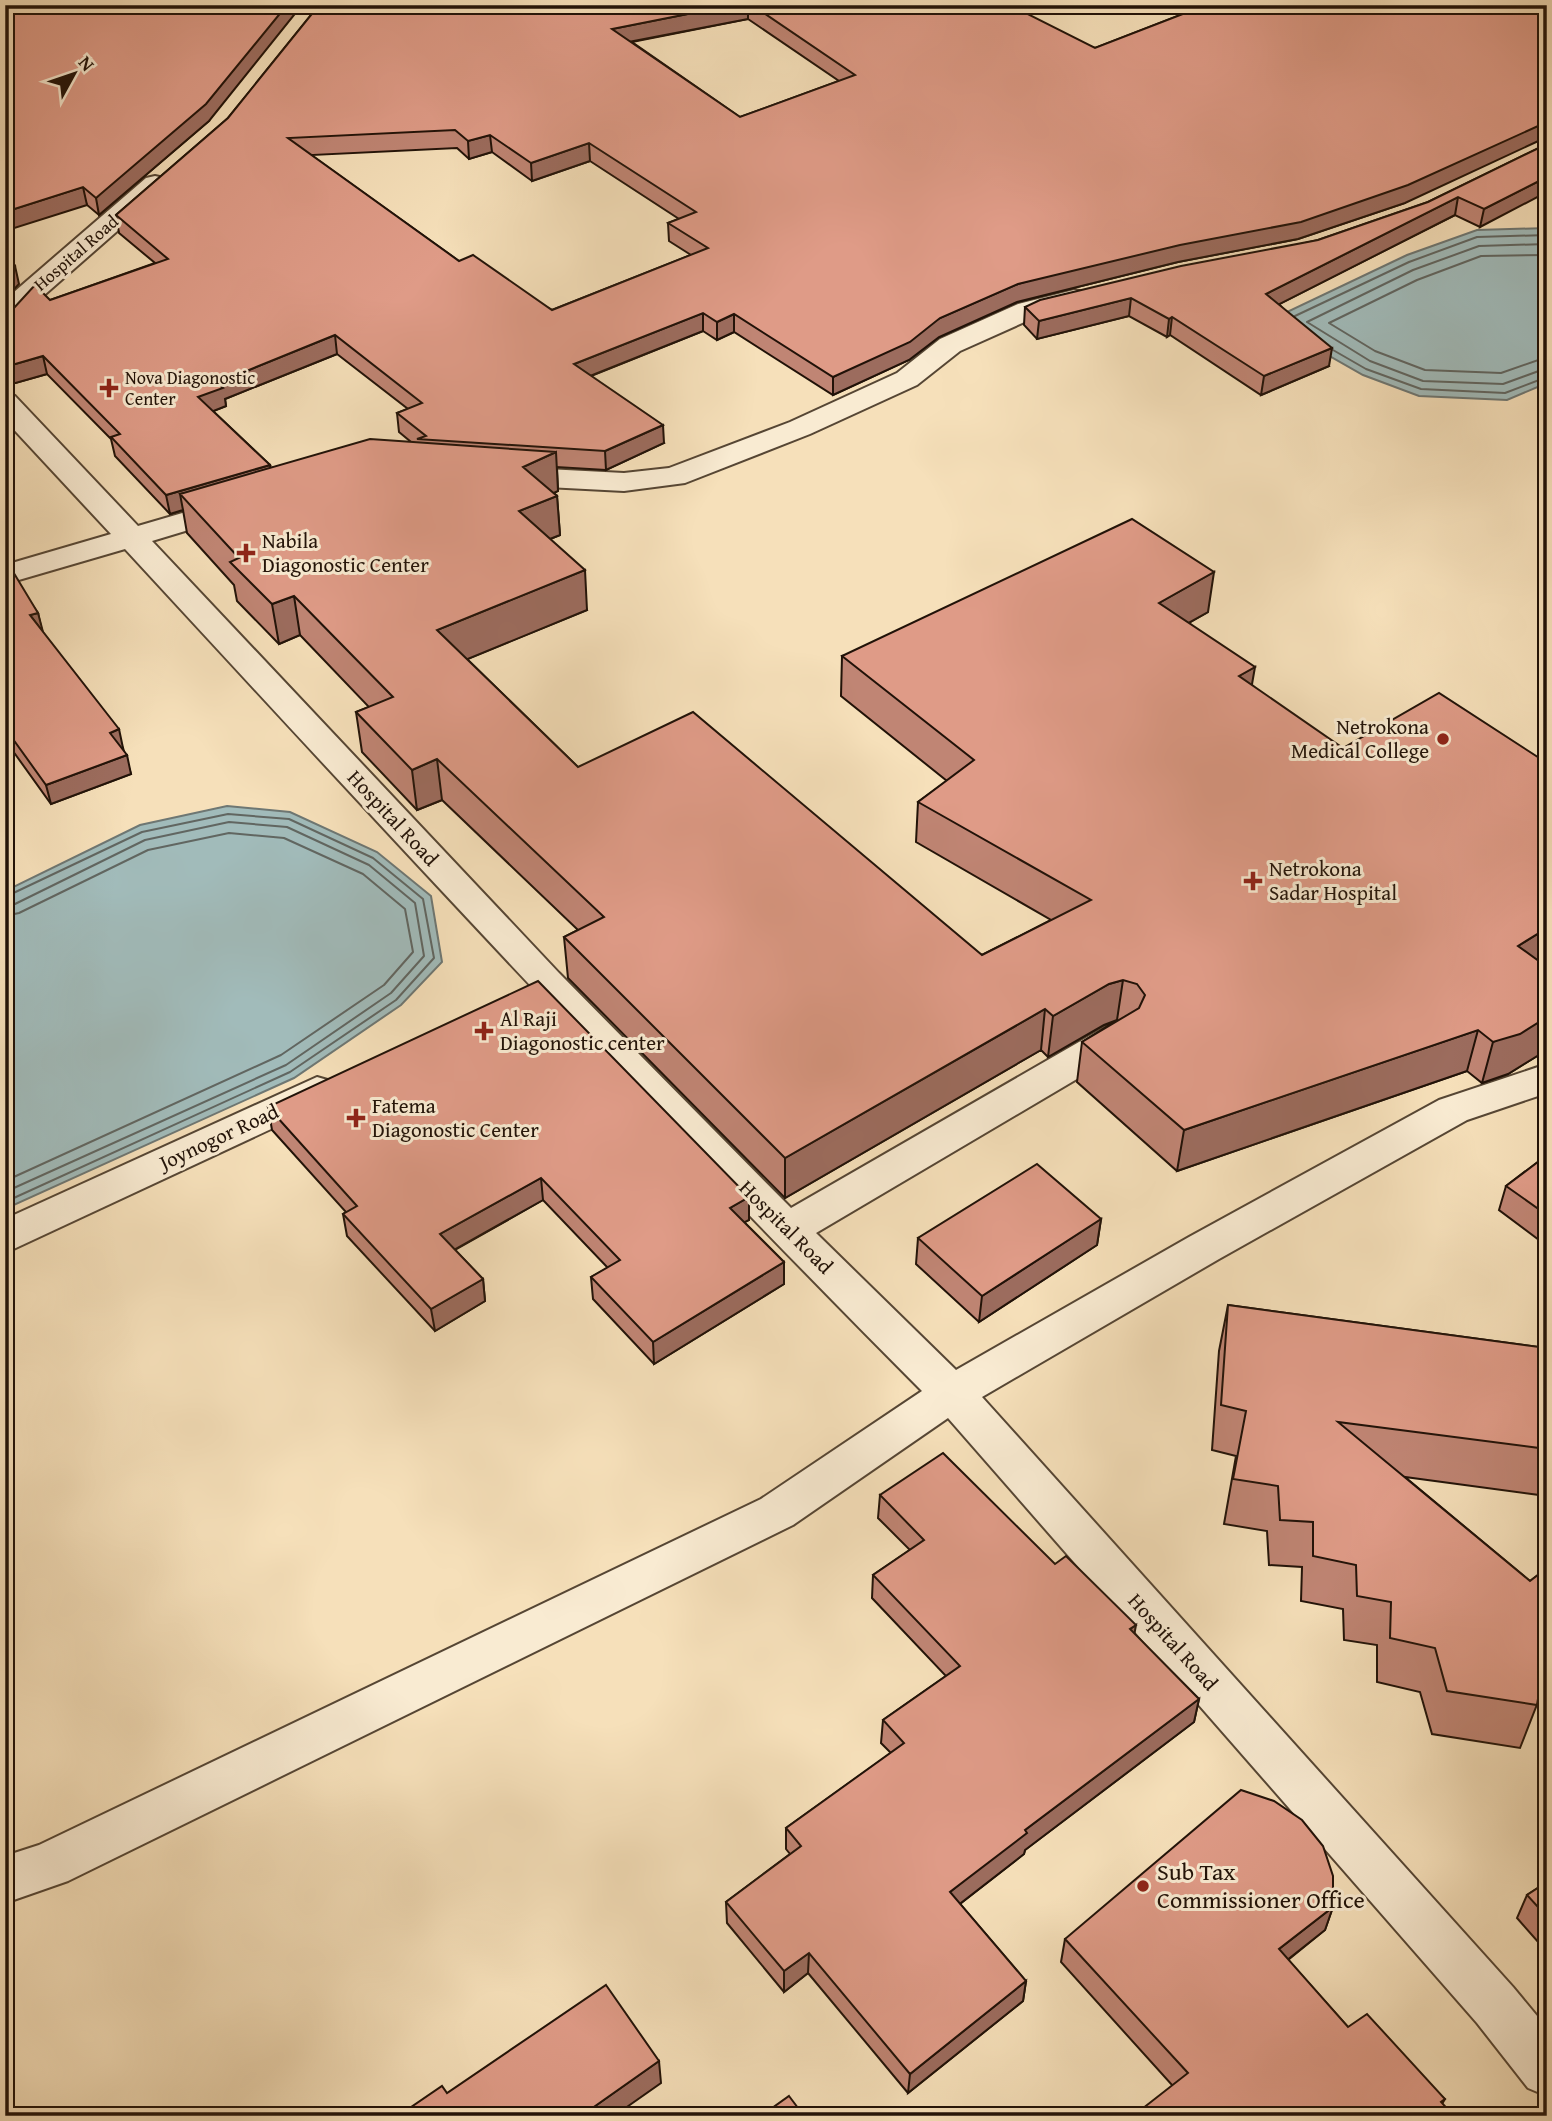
<svg xmlns="http://www.w3.org/2000/svg" width="1552" height="2121" viewBox="0 0 1552 2121" font-family="'Gentium Book Plus',serif">
	<style>
		.water { fill: #a1bbba; stroke: #6e7773; stroke-width: 2 }
		.lines { fill: none; stroke-linecap: round; stroke-linejoin: round }
		.shore { stroke: #616661; stroke-width: 2 }
		.minor-casing { stroke: #564634; stroke-width: 4 }
		.minor { fill: #f9ebd2; fill-rule: evenodd }
		.wall { fill: #c08574; stroke: #211208; stroke-width: 2; fill-rule: evenodd }
		.shaded-wall { fill: #9c6c5e; stroke: #211208; stroke-width: 2 }
		.building { fill: #df9b87; stroke: #211208; stroke-width: 2; fill-rule: evenodd }
		.poi-dot { fill: #8f2418; stroke: #f9ebd2; stroke-width: 2.5 }
		.labels { text-anchor: middle; stroke-width: 6; stroke-linejoin: round; paint-order: stroke }
		.far-street-label { font-size: 18px; fill: #211208; stroke: #f9ebd2 }
		.far-poi-label { font-size: 18px; fill: #211208; stroke: #f9ebd2; text-anchor: start }
		.poi-label { font-size: 21px; fill: #211208; stroke: #f9ebd2; text-anchor: start }
		.street-label { font-size: 21px; fill: #211208; stroke: #f9ebd2 }
		.near-poi-label { font-size: 24px; fill: #211208; stroke: #f9ebd2; text-anchor: start }
	</style>
	<rect width="100%" height="100%" fill="#f6e0ba"/>
	<filter id="stains"><feTurbulence type="fractalNoise" baseFrequency=".00286" numOctaves="4"/><feColorMatrix values="0 0 0 0 .2 0 0 0 0 .09 0 0 0 0 .02 0 0 0 .5 -.17"/></filter>
	<radialGradient id="worn" r=".72"><stop offset=".6" stop-color="#630" stop-opacity="0"/><stop offset="1" stop-color="#630" stop-opacity=".3"/></radialGradient>
	<g class="water">
		<polygon points="1547,228 1547,383 1507,400 1419,396 1363,375 1268,321 1407,255 1477,230"/>
		<polygon points="227,806 290,812 377,852 431,896 442,962 401,1005 294,1078 5,1209 5,891 140,825"/>
	</g>
	<g class="lines">
		<g class="shore">
			<polyline points="1547,244 1479,246 1413,270 1307,322 1370,361 1423,381 1503,384 1547,368"/>
			<polyline points="1547,255 1481,256 1417,280 1329,323 1375,351 1425,370 1501,373 1547,357"/>
			<polyline points="1295,316 1409,262 1477,237 1547,235"/>
			<polyline points="1333,350 1366,369 1421,389 1505,393 1547,377"/>
			<polyline points="5,897 142,832 228,814 289,819 373,858 423,899 434,958 396,1000 290,1072 5,1202"/>
			<polyline points="5,905 15,904 145,840 229,822 287,827 369,865 415,903 424,956 391,993 286,1065 5,1192"/>
			<polyline points="5,916 19,913 148,850 229,833 284,838 363,874 405,909 413,952 384,985 281,1055 5,1181"/>
		</g>
		<g class="minor-casing">
			<g id="minor">
				<polygon points="155,176 164,178 168,184 164,190 34,304 15,325 5,327 5,302 14,292 146,178"/>
				<polygon points="1074,290 1084,292 1088,298 1084,304 1038,316 960,351 917,385 810,434 685,483 624,491 507,485 496,482 492,476 496,470 507,467 624,473 669,468 790,422 897,373 940,339 1018,304"/>
				<path d="M 5,393 L 15,396 L 138,526 L 237,497 L 248,500 L 252,506 L 248,512 L 152,541 L 559,973 L 791,1208 L 1105,1027 L 1118,1023 L 1131,1027 L 1137,1037 L 1131,1047 L 816,1233 L 956,1370 L 1189,1237 L 1439,1100 L 1547,1064 L 1547,1093 L 1467,1120 L 1219,1259 L 982,1397 L 1513,1987 L 1547,2028 L 1547,2096 L 1528,2088 L 1477,2023 L 948,1418 L 793,1525 L 68,1881 L 5,1903 L 5,1856 L 39,1845 L 761,1499 L 922,1391 C 649,1117 387,833 125,549 L 5,584 L 5,565 L 111,534 L 5,420 Z"/>
				<polygon points="317,1077 331,1081 336,1091 331,1101 5,1253 5,1219"/>
			</g>
		</g>
		<use href="#minor" class="minor"/>
	</g>
	<g class="wall">
		<polygon points="5,5 209,121 99,215 87,205"/>
		<path d="M 319,5 L 988,5 L 997,12 L 1095,48 L 1201,7 L 1196,5 L 1547,5 L 1405,203 L 1298,239 L 1178,262 L 1017,302 L 939,337 L 909,360 L 833,395 L 734,332 L 717,340 L 703,331 L 591,376 L 664,443 L 606,470 L 557,467 L 558,491 L 554,493 L 557,496 L 560,535 L 550,539 L 587,610 L 467,659 L 578,767 L 982,955 L 1051,920 L 916,842 L 918,802 L 947,781 L 841,696 L 842,656 L 1208,612 L 1189,623 L 1252,685 L 1547,967 L 1547,1050 L 1508,1074 L 1482,1083 L 1467,1071 L 1177,1171 L 1077,1082 L 1082,1042 L 1117,1020 L 1104,1025 L 1048,1057 L 1041,1050 L 785,1198 L 568,978 L 564,937 L 578,930 L 442,800 L 417,810 L 362,752 L 356,712 L 369,707 L 300,635 L 279,644 L 237,601 L 234,585 L 187,533 L 183,510 L 170,514 L 115,456 L 111,439 L 47,374 L 5,386 L 50,300 L 155,263 L 119,233 L 116,215 L 228,118 ZM 748,19 L 839,81 L 740,117 L 632,42 ZM 457,148 L 469,159 L 492,152 L 532,181 L 590,161 L 679,219 L 668,223 L 669,241 L 691,255 L 552,310 L 459,261 L 311,155 ZM 337,354 L 408,409 L 397,413 L 399,432 L 411,442 L 270,468 L 270,465 L 213,411 L 226,406 L 225,399 Z"/>
		<polygon points="1547,144 1480,227 1455,215 1279,304 1329,366 1261,395 1170,335 1167,337 1129,316 1037,339 1024,325 1025,307 1318,240 1428,202"/>
		<polygon points="5,566 38,613 42,631 123,748 131,774 51,804 5,740"/>
		<polygon points="268,1107 749,1197 749,1220 744,1222 784,1262 784,1284 654,1364 593,1299 591,1277 608,1268 543,1200 455,1250 483,1279 485,1301 435,1331 347,1236 343,1214 346,1212 272,1130"/>
		<polygon points="1547,1155 1547,1246 1499,1210 1506,1186"/>
		<polygon points="1101,1219 1097,1245 979,1322 916,1264 918,1238"/>
		<polygon points="1228,1305 1547,1348 1547,1496 1405,1477 1530,1581 1547,1568 1547,1705 1538,1702 1520,1748 1432,1734 1420,1692 1377,1682 1377,1645 1344,1640 1343,1609 1301,1601 1302,1567 1269,1565 1267,1531 1224,1524 1236,1456 1212,1450 1219,1351"/>
		<polygon points="880,1495 1055,1564 1134,1634 1199,1699 1194,1722 1025,1850 1024,1854 960,1904 1026,1981 1023,2001 908,2093 808,1973 784,1992 727,1923 726,1902 790,1854 786,1849 786,1828 891,1753 881,1743 883,1720 946,1676 872,1598 873,1575 910,1550 878,1518"/>
		<polygon points="1547,1882 1547,1952 1517,1918 1527,1895"/>
		<polygon points="1333,1907 1325,1930 1288,1960 1348,2027 1445,2099 1442,2104 1172,2085 1061,1962 1065,1939"/>
	</g>
	<g class="shaded-wall">
		<polygon points="287,5 302,5 209,121 99,215 96,198"/>
		<polygon points="733,5 748,5 748,19 613,45 612,29"/>
		<polygon points="1547,122 1547,137 1405,203 1298,239 1178,262 1017,302 939,337 909,360 833,395 833,377 940,318 1018,284"/>
		<polygon points="490,135 492,152 469,159 468,141"/>
		<polygon points="589,143 590,161 532,181 531,163"/>
		<polygon points="1547,177 1547,192 1480,227 1484,209"/>
		<polygon points="83,187 87,205 5,231 5,212"/>
		<polygon points="1458,197 1455,215 1264,312 1266,294"/>
		<polygon points="15,266 19,284 5,299 5,276"/>
		<polygon points="1131,298 1129,316 1037,339 1039,321"/>
		<polygon points="703,313 703,331 575,382 574,364"/>
		<polygon points="734,314 734,332 717,340 717,322"/>
		<polygon points="1172,317 1170,335 1167,337 1169,319"/>
		<polygon points="335,335 337,354 225,399 226,406 201,416 198,397 217,383"/>
		<polygon points="1332,348 1329,366 1261,395 1264,376"/>
		<polygon points="43,356 47,374 5,386 5,367"/>
		<polygon points="663,425 664,443 606,470 605,451"/>
		<polygon points="556,452 558,491 526,506 523,467"/>
		<polygon points="270,465 273,484 180,494 183,510 170,514 166,495"/>
		<polygon points="557,496 560,535 522,550 519,511"/>
		<polygon points="585,570 587,610 441,670 437,630"/>
		<polygon points="1214,572 1208,612 1154,642 1159,603"/>
		<polygon points="294,596 300,635 279,644 272,604"/>
		<polygon points="38,613 43,632 30,615"/>
		<polygon points="1255,667 1248,707 1239,676"/>
		<polygon points="119,729 123,748 114,752 110,733"/>
		<polygon points="127,755 131,774 51,804 46,785"/>
		<polygon points="437,759 442,800 417,810 412,770"/>
		<polygon points="1547,928 1547,960 1507,987 1518,946"/>
		<polygon points="1123,980 1117,1020 1104,1025 1048,1057 1053,1016 1109,984"/>
		<polygon points="1045,1009 1041,1050 785,1198 785,1158"/>
		<polygon points="1547,1017 1547,1050 1508,1074 1482,1083 1493,1042"/>
		<polygon points="1478,1030 1467,1071 1177,1171 1184,1130"/>
		<polygon points="541,1178 543,1200 443,1256 440,1234"/>
		<polygon points="749,1197 749,1220 730,1230 730,1208"/>
		<polygon points="1101,1219 1097,1245 979,1322 982,1296"/>
		<polygon points="784,1262 784,1284 654,1364 653,1342"/>
		<polygon points="483,1279 485,1301 435,1331 431,1309"/>
		<polygon points="1136,1625 1132,1647 1130,1629"/>
		<polygon points="1199,1699 1194,1722 1025,1850 1024,1854 948,1913 950,1892 1025,1830"/>
		<polygon points="1333,1907 1325,1930 1272,1972 1279,1949"/>
		<polygon points="809,1953 808,1973 784,1992 784,1971"/>
		<polygon points="1026,1981 1023,2001 908,2093 910,2074"/>
		<polygon points="659,2061 661,2083 614,2116 581,2116"/>
	</g>
	<g class="building">
		<polygon points="5,5 287,5 206,104 96,198 83,187 5,212"/>
		<path d="M 319,5 L 733,5 L 612,29 L 740,117 L 855,75 L 752,5 L 988,5 L 997,12 L 1012,6 L 1095,48 L 1206,5 L 1547,5 L 1547,122 L 1408,185 L 1301,222 L 1180,245 L 1018,284 L 940,318 L 910,342 L 833,377 L 734,314 L 717,322 L 703,313 L 574,364 L 663,425 L 605,451 L 417,439 L 426,436 L 397,413 L 422,403 L 335,335 L 217,383 L 223,388 L 198,397 L 270,465 L 166,495 L 111,437 L 120,434 L 43,356 L 5,367 L 5,310 L 13,309 L 35,285 L 50,300 L 168,259 L 116,215 L 228,118 ZM 455,130 L 468,141 L 490,135 L 531,163 L 589,143 L 696,212 L 668,223 L 708,248 L 552,310 L 473,255 L 459,261 L 288,138 Z"/>
		<polygon points="1547,144 1547,177 1484,209 1458,197 1266,294 1332,348 1264,376 1172,317 1169,319 1131,298 1039,321 1025,307 1040,300 1181,266 1318,240 1428,202"/>
		<polygon points="5,257 15,266 5,276"/>
		<polygon points="370,439 556,452 523,467 557,496 519,511 585,570 437,630 578,767 693,712 982,955 1091,900 918,802 974,760 842,656 1132,519 1214,572 1159,603 1255,667 1239,676 1343,748 1439,693 1547,763 1547,928 1518,946 1547,967 1547,1017 1520,1034 1493,1042 1478,1030 1184,1130 1082,1042 1139,1008 1145,995 1137,984 1123,980 1109,984 1053,1016 1045,1009 785,1158 564,937 604,917 437,759 412,770 356,712 393,697 294,596 272,604 230,562 239,558 180,494"/>
		<polygon points="9,565 38,613 30,615 119,729 110,733 127,755 46,785 5,728 5,566"/>
		<polygon points="538,981 749,1197 730,1208 784,1262 653,1342 591,1277 620,1260 541,1178 440,1234 483,1279 431,1309 343,1214 357,1206 268,1107"/>
		<polygon points="1547,1155 1547,1215 1506,1186"/>
		<polygon points="1037,1164 1101,1219 982,1296 918,1238"/>
		<polygon points="1228,1305 1547,1348 1547,1449 1338,1422 1530,1581 1547,1568 1547,1656 1545,1656 1537,1705 1447,1691 1435,1648 1390,1638 1391,1602 1357,1596 1356,1565 1313,1556 1313,1522 1280,1520 1278,1486 1233,1479 1246,1411 1221,1405"/>
		<polygon points="943,1453 1055,1564 1066,1556 1136,1625 1130,1629 1199,1699 1025,1830 1027,1833 950,1892 1026,1981 910,2074 809,1953 784,1971 726,1902 801,1846 786,1828 904,1743 883,1720 960,1666 873,1575 924,1540 880,1495"/>
		<polygon points="1241,1790 1274,1801 1302,1820 1323,1846 1333,1876 1333,1907 1279,1949 1348,2027 1367,2014 1445,2099 1441,2102 1454,2116 1133,2116 1188,2073 1065,1939"/>
		<polygon points="1547,1882 1547,1917 1527,1895"/>
		<polygon points="606,1985 659,2061 581,2116 398,2116 442,2086 447,2093"/>
		<polygon points="789,2096 804,2116 761,2116"/>
	</g>
	<g class="poi-dot">
		<path d="M105.5 377.5h7v7h7v7h-7v7h-7v-7h-7v-7h7z"/>
		<path d="M242.5 542.5h7v7h7v7h-7v7h-7v-7h-7v-7h7z"/>
		<circle cx="1443" cy="739" r="7"/>
		<path d="M1249.5 870.5h7v7h7v7h-7v7h-7v-7h-7v-7h7z"/>
		<path d="M480.5 1020.5h7v7h7v7h-7v7h-7v-7h-7v-7h7z"/>
		<path d="M352.5 1107.5h7v7h7v7h-7v7h-7v-7h-7v-7h7z"/>
		<circle cx="1143" cy="1886" r="7"/>
	</g>
	<g class="labels">
		<g class="far-street-label">
			<text transform="translate(76 253) rotate(-41)" y="6">Hospital Road</text>
		</g>
		<g class="far-poi-label">
			<text x="125" y="384">Nova Diagonostic<tspan x="125" dy="21">Center</tspan></text>
		</g>
		<g class="poi-label">
			<text x="262" y="548">Nabila<tspan x="262" dy="24">Diagonostic Center</tspan></text>
			<text x="1429" y="734" text-anchor="end">Netrokona<tspan x="1429" dy="24">Medical College</tspan></text>
			<text x="1269" y="876">Netrokona<tspan x="1269" dy="24">Sadar Hospital</tspan></text>
			<text x="500" y="1026">Al Raji<tspan x="500" dy="24">Diagonostic center</tspan></text>
			<text x="372" y="1113">Fatema<tspan x="372" dy="24">Diagonostic Center</tspan></text>
		</g>
		<g class="street-label">
			<text transform="translate(393 818) rotate(47)" y="7">Hospital Road</text>
			<text transform="translate(219 1137) rotate(-25)" y="7">Joynogor Road</text>
			<text transform="translate(786 1227) rotate(45)" y="7">Hospital Road</text>
			<text transform="translate(1173 1642) rotate(48)" y="7">Hospital Road</text>
		</g>
		<g class="near-poi-label">
			<text x="1157" y="1880">Sub Tax<tspan x="1157" dy="28">Commissioner Office</tspan></text>
		</g>
	</g>
	<rect width="1552" height="2121" fill="none" stroke="#f6e0ba" stroke-width="28"/>
	<rect x="7" y="7" width="1538" height="2107" fill="none" stroke="#211208" stroke-width="3.5"/>
	<rect x="14" y="14" width="1524" height="2093" fill="none" stroke="#211208" stroke-width="2"/>
	<g transform="translate(74 74) rotate(50)" stroke="#f9ebd2" stroke-width="5" paint-order="stroke">
	<path d="M0-5L12 26L0 18L-12 26Z" fill="#211208"/>
	<text y="-10" font-size="19" font-weight="bold" text-anchor="middle" fill="#211208">N</text>
	</g>
	<rect width="100%" height="100%" filter="url(#stains)"/>
	<rect width="100%" height="100%" fill="url(#worn)"/>
</svg>
